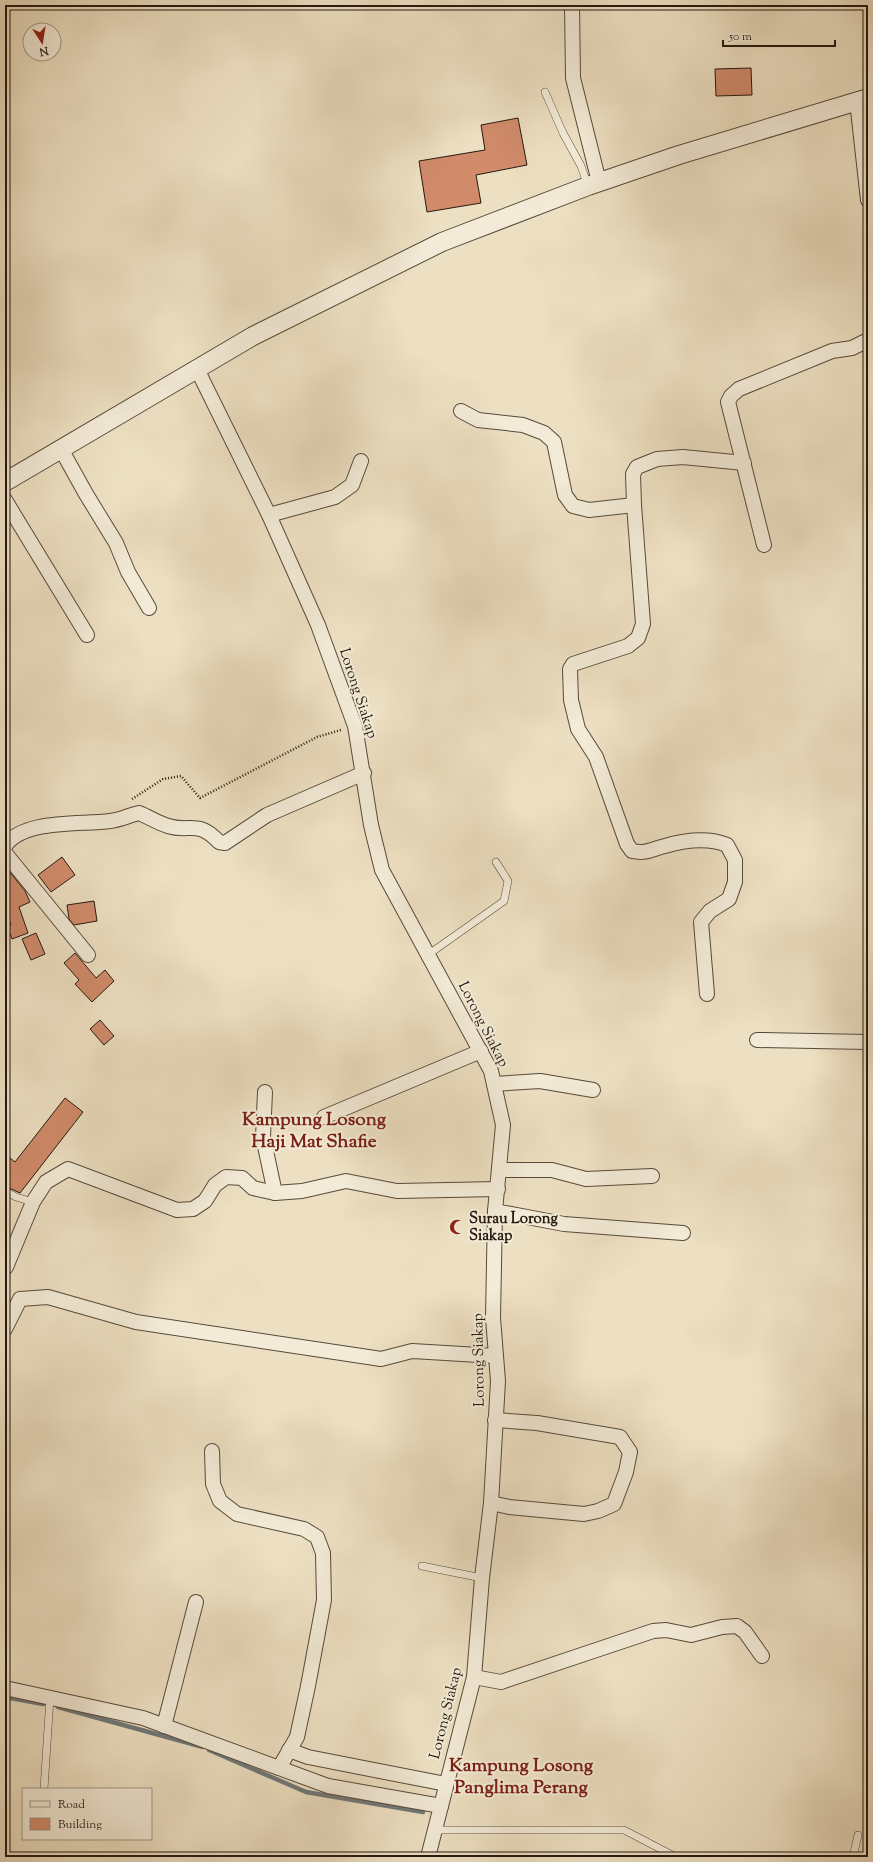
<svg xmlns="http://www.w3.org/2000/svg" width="873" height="1862" viewBox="0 0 873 1862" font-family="'Sorts Mill Goudy',serif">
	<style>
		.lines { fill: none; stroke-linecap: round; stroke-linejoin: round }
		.stream { stroke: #6f7979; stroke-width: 4.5 }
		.building { fill: #d18b6b; stroke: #251810 }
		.service-casing { stroke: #574a3c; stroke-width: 8 }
		.minor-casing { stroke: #574a3c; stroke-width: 16 }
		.tertiary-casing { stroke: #574a3c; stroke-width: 20 }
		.path { stroke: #251810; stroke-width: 2.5; stroke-dasharray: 1 2; stroke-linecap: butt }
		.service { stroke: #f3ebd7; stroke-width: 7 }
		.minor { stroke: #f3ebd7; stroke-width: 14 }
		.tertiary { stroke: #f3ebd7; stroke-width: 18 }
		.labels { text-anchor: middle; stroke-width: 4; stroke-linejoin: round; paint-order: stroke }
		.street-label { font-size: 15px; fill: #251810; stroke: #f3ebd7 }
		.poi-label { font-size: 15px; font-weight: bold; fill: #251810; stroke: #f3ebd7; text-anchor: start }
		.district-label { font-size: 19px; font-weight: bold; fill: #7a1f14; stroke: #f3ebd7 }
	</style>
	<rect width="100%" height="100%" fill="#ede0c2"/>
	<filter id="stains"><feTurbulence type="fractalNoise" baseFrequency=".005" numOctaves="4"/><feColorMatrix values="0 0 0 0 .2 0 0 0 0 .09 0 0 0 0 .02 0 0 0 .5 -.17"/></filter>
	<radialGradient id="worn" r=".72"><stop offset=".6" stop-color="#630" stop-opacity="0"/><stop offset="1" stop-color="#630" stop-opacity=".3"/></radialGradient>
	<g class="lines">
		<g class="stream">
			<polyline points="5,1697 43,1704"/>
			<polyline points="58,1707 203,1747"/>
			<polyline points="209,1750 306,1792 423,1812"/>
		</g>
	</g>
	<g class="building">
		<polygon points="751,68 752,95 716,96 715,69"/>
		<polygon points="518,118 527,165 476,175 481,203 427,212 419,161 485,150 481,125"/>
		<polygon points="62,857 75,875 51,892 38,875"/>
		<polygon points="5,866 25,891 30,902 19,907 28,933 12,939 7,926 11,925 5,912"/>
		<polygon points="94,901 97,921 74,925 69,919 67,905"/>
		<polygon points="36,933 45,954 31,960 22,939"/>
		<polygon points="75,953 96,978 105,970 114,981 92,1002 75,984 79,980 64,963"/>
		<polygon points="100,1020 114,1036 104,1045 90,1029"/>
		<polygon points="65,1098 83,1112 20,1193 5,1186 5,1154 15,1162"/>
	</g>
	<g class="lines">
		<g class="service-casing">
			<g id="service">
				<polyline points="545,92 563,133 581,166 588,186"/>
				<polyline points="429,954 504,901 508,881 496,862"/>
				<polyline points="5,1191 16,1197 33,1202"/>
				<polyline points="422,1566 482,1578"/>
				<polyline points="44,1789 50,1698"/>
				<polyline points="435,1830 624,1830 676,1857"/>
				<polyline points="853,1857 858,1835"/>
			</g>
		</g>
		<g class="minor-casing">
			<g id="minor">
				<polyline points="572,5 573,78 599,182"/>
				<polyline points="857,101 868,200"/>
				<polyline points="197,369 269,515 318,625 355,726 371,825 382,870 491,1071 503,1125 495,1211 493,1318 498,1381 491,1503 482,1578 474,1677 428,1857"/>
				<polyline points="461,411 478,420 523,425 544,433 554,442 565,495 573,506 589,510 634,505"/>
				<polyline points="61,449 86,494 116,543 128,572 149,608"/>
				<polyline points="5,500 87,635"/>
				<polyline points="269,515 335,497 352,485 361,461"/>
				<polyline points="764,545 728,402 731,396 739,389 832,351 852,348 868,340"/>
				<path d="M 5,846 C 23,819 80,825 110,821 C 120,820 130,815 139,813 C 149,817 158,823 168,826 C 190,833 197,819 219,842 L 225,843 L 267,815 L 364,773"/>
				<polyline points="5,853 88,955"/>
				<path d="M 707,994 L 701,922 L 710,911 L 729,899 L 735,882 L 735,860 L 727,845 C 707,837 686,840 665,846 C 652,849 647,854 632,851 L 627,844 L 596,757 L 578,729 L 571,700 L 570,669 L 573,664 L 628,646 L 638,638 L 643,624 L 634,505 L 633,474 L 637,467 L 657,459 L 683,457 L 744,463"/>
				<polyline points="757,1040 868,1042"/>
				<polyline points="494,1084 540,1081 593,1090"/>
				<polyline points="265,1092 263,1137 275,1193"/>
				<polyline points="324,1117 481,1051"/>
				<polyline points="499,1170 552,1170 586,1179 652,1176"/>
				<polyline points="495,1211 564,1224 683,1233"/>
				<polyline points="6,1267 33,1202 46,1182 68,1169 177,1210 193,1209 205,1201 215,1185 226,1177 242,1178 253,1188 275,1193 302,1191 346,1181 397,1191 498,1189"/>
				<polyline points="5,1329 20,1299 48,1297 136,1322 368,1357 381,1359 412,1351 496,1356"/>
				<polyline points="212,1451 213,1484 220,1501 237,1514 304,1529 317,1537 323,1553 324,1600 308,1686 297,1737 279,1768"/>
				<polyline points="491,1503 509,1507 584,1514 598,1511 614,1504 626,1472 630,1452 620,1437 537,1423 495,1420"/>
				<polyline points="474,1677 501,1682 653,1631 666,1630 691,1635 722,1627 737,1626 745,1632 762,1656"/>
				<polyline points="5,1688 143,1718 328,1786 441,1806"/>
				<polyline points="164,1726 196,1602"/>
				<polyline points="289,1750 308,1757 446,1784"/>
			</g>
		</g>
		<g class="tertiary-casing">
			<polyline id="tertiary" points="5,482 253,336 442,242 588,186 679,155 868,98"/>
		</g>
		<polyline class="path" points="132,799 163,779 181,776 200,798 317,737 341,730"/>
		<use href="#service" class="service"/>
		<use href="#minor" class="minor"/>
		<use href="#tertiary" class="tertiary"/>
	</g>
	<defs>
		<g id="mosque-bare" transform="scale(1.2)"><path d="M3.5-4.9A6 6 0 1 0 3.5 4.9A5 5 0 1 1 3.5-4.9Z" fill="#8f2418" stroke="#f3ebd7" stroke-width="2.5" paint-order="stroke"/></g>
	</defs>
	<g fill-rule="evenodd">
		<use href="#mosque-bare" x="457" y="1227"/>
	</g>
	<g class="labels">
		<g class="street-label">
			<text transform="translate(359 693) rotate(72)" y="5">Lorong Siakap</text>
			<text transform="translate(484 1024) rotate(63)" y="5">Lorong Siakap</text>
			<text transform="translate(478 1360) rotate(-91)" y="5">Lorong Siakap</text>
			<text transform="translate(445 1713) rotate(-76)" y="5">Lorong Siakap</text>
		</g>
		<g class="poi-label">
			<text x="469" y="1223">Surau Lorong<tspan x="469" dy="17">Siakap</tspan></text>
		</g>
		<g class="district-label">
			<text x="314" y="1125">Kampung Losong<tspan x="314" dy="22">Haji Mat Shafie</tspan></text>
			<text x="521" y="1771">Kampung Losong<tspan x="521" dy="22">Panglima Perang</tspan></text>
		</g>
	</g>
	<rect width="873" height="1862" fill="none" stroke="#ede0c2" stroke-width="20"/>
	<rect x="6" y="6" width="861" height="1850" fill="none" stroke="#251810" stroke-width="2"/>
	<rect x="10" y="10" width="853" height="1842" fill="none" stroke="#251810"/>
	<rect x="22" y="1788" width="130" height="52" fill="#f3ebd7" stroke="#a19787"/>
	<rect x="30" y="1801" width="20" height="6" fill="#f3ebd7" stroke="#a19787"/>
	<text x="58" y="1808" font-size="12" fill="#251810">Road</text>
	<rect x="30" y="1818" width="20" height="12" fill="#d18b6b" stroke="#a19787"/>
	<text x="58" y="1828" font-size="12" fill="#251810">Building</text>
	<g transform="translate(42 42) rotate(168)"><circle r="19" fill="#f3ebd7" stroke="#a19787"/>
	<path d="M0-3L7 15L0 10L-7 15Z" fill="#8f2418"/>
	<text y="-6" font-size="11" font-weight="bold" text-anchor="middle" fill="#251810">N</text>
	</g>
	<path d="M723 40v6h112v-6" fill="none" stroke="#251810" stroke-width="2"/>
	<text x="729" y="40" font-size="12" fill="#251810" stroke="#f3ebd7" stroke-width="3" paint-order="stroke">50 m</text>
	<rect width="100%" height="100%" filter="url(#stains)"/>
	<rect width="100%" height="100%" fill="url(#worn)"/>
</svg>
